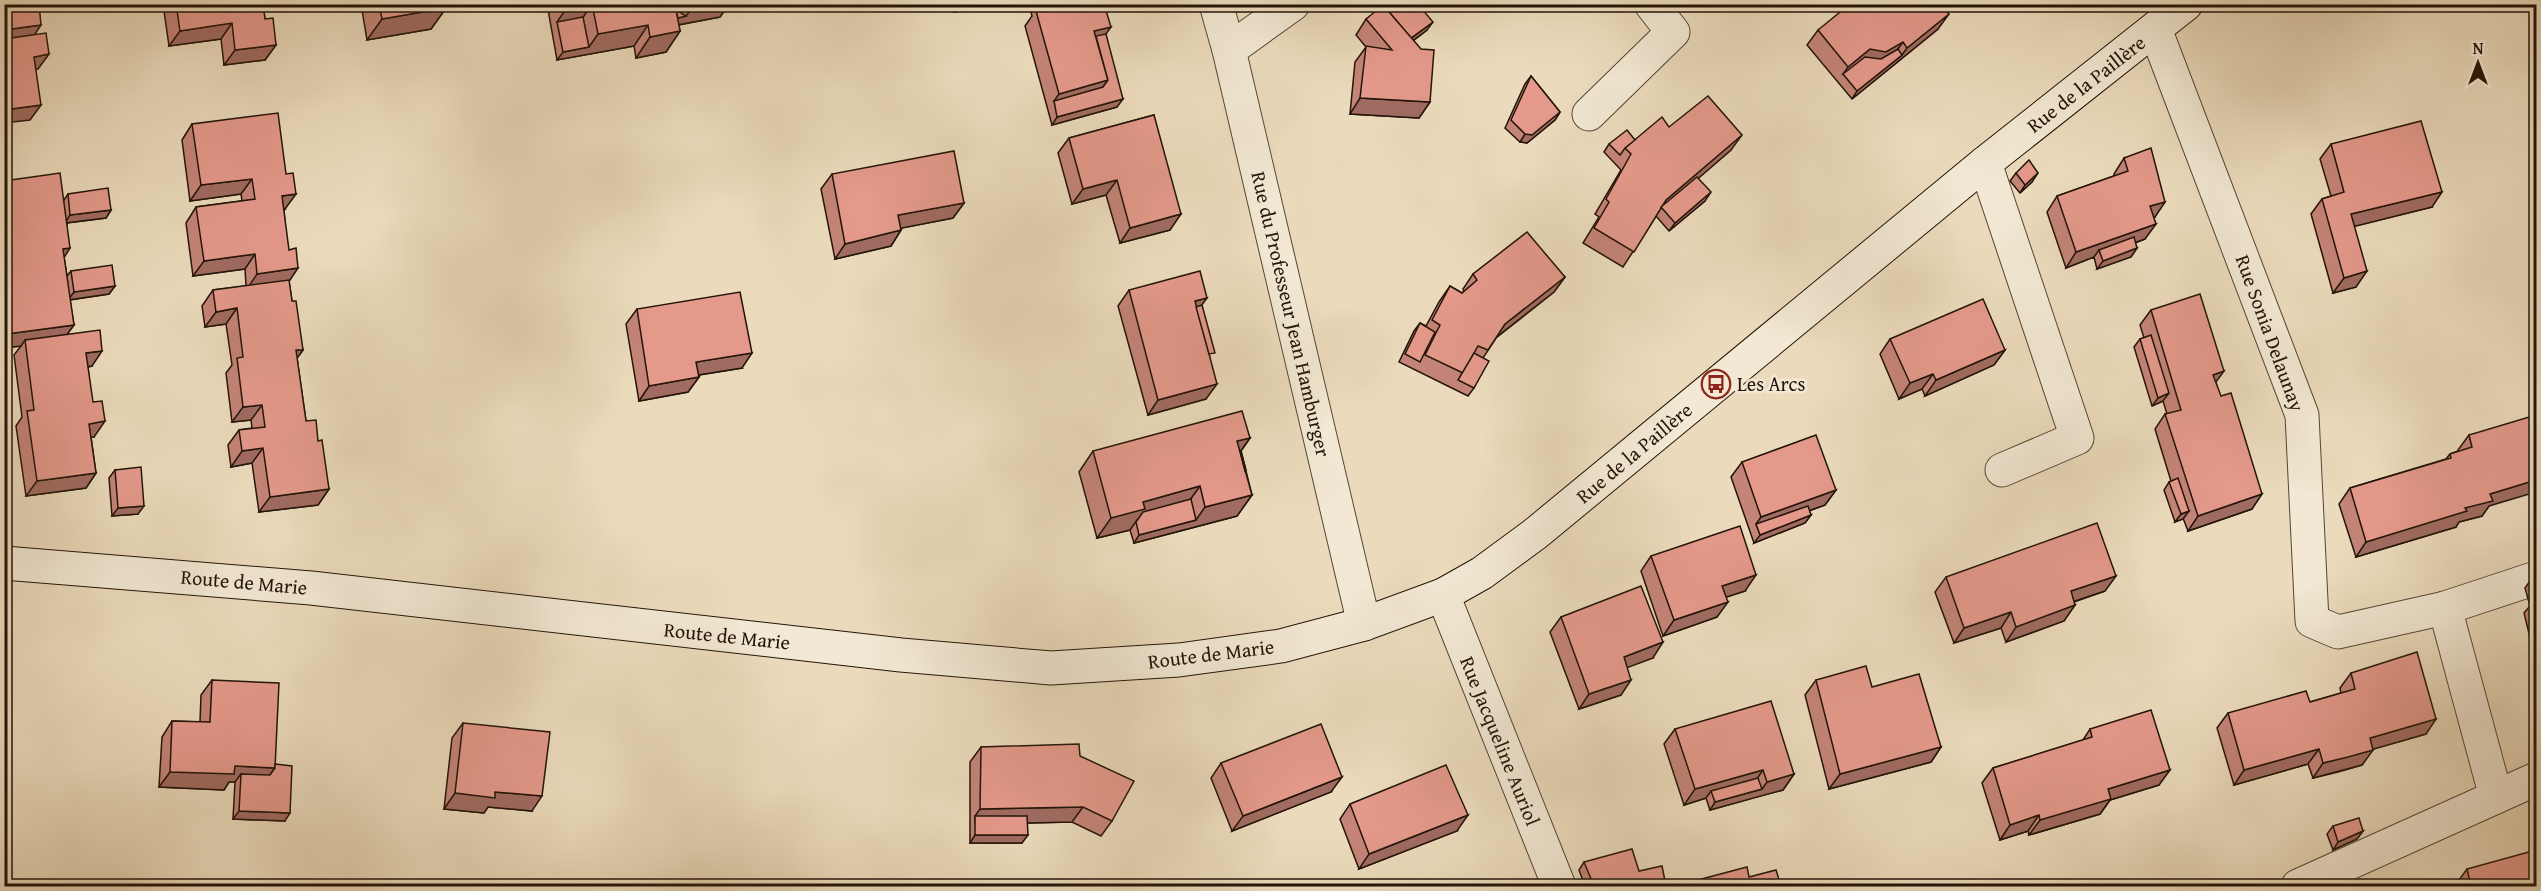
<svg xmlns="http://www.w3.org/2000/svg" width="2541" height="891" viewBox="0 0 2541 891" font-family="'Gentium Book Plus',serif">
	<style>
		.lines { fill: none; stroke-linecap: round; stroke-linejoin: round }
		.street-casing { stroke: #554636; stroke-width: 35 }
		.secondary-casing { stroke: #231409; stroke-width: 35 }
		.street { stroke: #f2e8d3; stroke-width: 33 }
		.secondary { stroke: #f2e8d3; stroke-width: 33 }
		.wall { fill: #c48478; stroke: #231409; stroke-width: 1.5 }
		.shaded-wall { fill: #a06b61; stroke: #231409; stroke-width: 1.5 }
		.building { fill: #e4998b; stroke: #231409; stroke-width: 1.5 }
		.labels { text-anchor: middle; stroke-width: 5; stroke-linejoin: round; paint-order: stroke }
		.street-label { font-size: 20px; fill: #231409; stroke: #f2e8d3 }
		.poi-label { font-size: 20px; fill: #231409; stroke: #f2e8d3; text-anchor: start }
	</style>
	<rect width="100%" height="100%" fill="#ebdbbc"/>
	<filter id="stains"><feTurbulence type="fractalNoise" baseFrequency=".00333" numOctaves="4"/><feColorMatrix values="0 0 0 0 .2 0 0 0 0 .09 0 0 0 0 .02 0 0 0 .5 -.17"/></filter>
	<radialGradient id="worn" r=".72"><stop offset=".6" stop-color="#630" stop-opacity="0"/><stop offset="1" stop-color="#630" stop-opacity=".3"/></radialGradient>
	<g class="lines">
		<g class="street-casing">
			<g id="street">
				<polyline points="1216,4 1229,50 1364,624"/>
				<polyline points="2155,29 2302,415 2312,621 2338,632 2445,608 2536,578"/>
				<polyline points="1229,50 1293,4"/>
				<polyline points="1589,114 1673,32 1651,4"/>
				<polyline points="1985,163 2077,438 2002,470"/>
				<polyline points="1443,595 1559,886"/>
				<polyline points="2445,608 2496,797"/>
				<polyline points="2298,886 2536,779"/>
			</g>
		</g>
		<g class="secondary-casing">
			<polyline id="secondary" points="4,563 311,588 901,655 1051,668 1179,660 1281,646 1364,624 1443,595 1482,573 1535,534 1985,163 2186,4"/>
		</g>
		<use href="#street" class="street"/>
		<use href="#secondary" class="secondary"/>
	</g>
	<g class="wall">
		<polygon points="163,4 263,4 265,19 276,45 265,60 224,65 221,39 169,46"/>
		<polygon points="361,4 445,4 446,8 431,29 367,40"/>
		<polygon points="547,4 729,4 720,17 679,25 680,31 666,52 636,58 634,46 557,60"/>
		<polygon points="954,4 982,4 955,12"/>
		<polygon points="1029,4 1112,4 1105,6 1106,34 1117,107 1052,125 1025,26 1032,16"/>
		<polygon points="1385,7 1427,30 1413,41 1430,102 1419,118 1350,114 1355,62 1366,47 1356,35 1366,19"/>
		<polygon points="1858,7 1938,29 1852,99 1807,45 1818,30"/>
		<polygon points="1531,76 1560,112 1555,120 1527,143 1520,142 1505,128 1525,84"/>
		<polygon points="1154,115 1170,230 1120,243 1106,195 1072,204 1058,153 1069,138"/>
		<polygon points="192,124 285,209 284,209 289,281 292,301 303,350 297,358 306,421 318,441 329,489 318,505 259,512 252,463 231,467 228,445 239,430 252,428 251,420 232,422 226,373 232,365 226,324 205,327 202,306 213,290 246,286 245,269 193,276 186,223 196,207 242,201 241,194 190,201 182,140"/>
		<polygon points="1669,127 1731,150 1698,178 1705,201 1669,231 1656,216 1623,267 1583,243 1599,217 1595,214 1621,170 1604,152 1609,144 1635,140"/>
		<polygon points="2331,144 2432,207 2354,226 2356,287 2333,293 2311,214 2322,199 2331,196 2320,159"/>
		<polygon points="2124,158 2155,217 2154,217 2145,239 2135,243 2137,248 2131,257 2097,269 2094,257 2066,268 2047,212 2057,196 2114,176 2114,174"/>
		<polygon points="2016,173 2032,182 2020,193 2010,181"/>
		<polygon points="832,174 964,203 953,218 901,228 901,230 891,246 835,259 821,189"/>
		<polygon points="4,181 64,200 68,194 111,210 106,218 67,223 64,257 67,276 71,271 115,286 109,294 70,300 74,325 67,334 92,366 88,367 94,437 91,437 96,473 86,488 26,496 16,426 22,417 14,355 21,346 4,348"/>
		<polygon points="1473,274 1565,277 1554,292 1496,338 1483,358 1474,388 1468,396 1399,362 1414,331 1420,323 1426,326 1439,302 1450,286 1462,293 1464,291 1463,289"/>
		<polygon points="1129,290 1202,305 1210,359 1206,399 1148,415 1118,306"/>
		<polygon points="637,309 742,368 699,375 699,377 688,392 639,401 626,324"/>
		<polygon points="2151,310 2216,382 2252,509 2188,531 2183,518 2175,522 2164,490 2169,482 2171,481 2155,429 2165,414 2167,414 2163,401 2152,406 2134,347 2140,339 2144,338 2140,325"/>
		<polygon points="1890,339 2005,350 1994,365 1925,396 1922,389 1899,399 1880,354"/>
		<polygon points="2469,435 2489,506 2482,516 2459,522 2456,527 2356,557 2339,504 2350,488 2446,459 2450,454 2458,451 2458,450"/>
		<polygon points="1250,438 1241,451 1252,495 1237,516 1134,543 1130,530 1097,538 1079,472 1093,451"/>
		<polygon points="1742,462 1836,490 1825,505 1809,511 1811,515 1805,523 1754,543 1731,477"/>
		<polygon points="115,470 138,514 112,516 109,478"/>
		<polygon points="1651,556 1745,591 1726,597 1717,617 1663,636 1641,571"/>
		<polygon points="2536,573 2536,662 2524,613 2530,606 2525,588"/>
		<polygon points="1946,577 2105,591 2074,602 2075,605 2064,621 2006,642 2001,628 1954,643 1935,592"/>
		<polygon points="1561,617 1653,658 1627,667 1621,695 1579,709 1550,632"/>
		<polygon points="2351,673 2426,734 2373,749 2362,765 2338,772 2313,778 2308,764 2234,785 2217,728 2228,713 2310,702 2341,693 2340,688"/>
		<polygon points="212,680 275,764 285,821 233,819 235,782 229,782 224,790 159,787 162,737 172,721 200,722 201,695"/>
		<polygon points="1816,680 1872,687 1941,747 1931,762 1829,789 1805,695"/>
		<polygon points="463,723 532,811 488,807 484,813 444,809 452,738"/>
		<polygon points="1675,729 1794,774 1783,790 1756,797 1710,810 1706,798 1684,805 1664,744"/>
		<polygon points="2090,729 2159,785 2110,800 2100,814 2029,835 2028,831 2000,840 1982,783 1993,768 2083,740"/>
		<polygon points="981,747 1080,756 1112,821 1101,836 1072,822 1027,823 1022,843 970,843 970,762"/>
		<polygon points="1221,763 1331,792 1232,831 1211,778"/>
		<polygon points="1350,804 1457,831 1359,869 1340,819"/>
		<polygon points="2333,826 2363,831 2357,839 2333,850 2327,834"/>
		<polygon points="1584,862 1639,871 1666,886 1585,886 1579,870"/>
		<polygon points="2467,869 2536,886 2456,886 2456,884"/>
	</g>
	<g class="shaded-wall">
		<polygon points="42,4 79,5 38,11"/>
		<polygon points="339,4 353,4 336,8"/>
		<polygon points="592,4 578,25 557,22 566,9"/>
		<polygon points="695,4 729,4 720,17 661,28 667,20 686,16"/>
		<polygon points="960,4 982,4 955,12"/>
		<polygon points="446,8 431,29 367,40 382,19"/>
		<polygon points="1949,14 1938,29 1852,99 1857,91 1902,55 1907,48"/>
		<polygon points="1433,22 1427,30 1398,52 1404,44"/>
		<polygon points="232,23 221,39 169,46 180,31"/>
		<polygon points="41,25 31,40 4,44 4,30"/>
		<polygon points="648,25 634,46 557,60 563,52 589,47 598,34"/>
		<polygon points="1111,27 1100,42 1091,44 1094,31"/>
		<polygon points="680,31 666,52 636,58 650,37"/>
		<polygon points="1903,42 1892,57 1843,74 1848,67 1870,49"/>
		<polygon points="276,45 265,60 224,65 235,50"/>
		<polygon points="49,54 38,69 23,72 34,57"/>
		<polygon points="1108,80 1097,95 1054,101 1059,94"/>
		<polygon points="1360,98 1430,102 1419,118 1350,114"/>
		<polygon points="1123,99 1117,107 1052,125 1057,117"/>
		<polygon points="41,105 30,120 4,123 4,110"/>
		<polygon points="1560,112 1555,120 1527,143 1520,142 1525,134"/>
		<polygon points="1742,135 1731,150 1663,209 1661,207 1666,200"/>
		<polygon points="2038,173 2032,182 2020,193 2025,185"/>
		<polygon points="252,179 241,194 190,201 201,185"/>
		<polygon points="1117,180 1106,195 1072,204 1083,189"/>
		<polygon points="1711,192 1705,201 1669,231 1675,223"/>
		<polygon points="2442,192 2432,207 2340,230 2351,214"/>
		<polygon points="296,194 285,209 271,211 282,196"/>
		<polygon points="2165,202 2155,217 2139,221 2150,206"/>
		<polygon points="964,203 953,218 887,231 898,215"/>
		<polygon points="111,210 106,218 65,223 70,215"/>
		<polygon points="1181,214 1170,230 1120,243 1130,228"/>
		<polygon points="2156,224 2145,239 2101,255 2099,250 2094,257 2066,268 2076,252"/>
		<polygon points="901,230 891,246 835,259 845,244"/>
		<polygon points="70,248 60,264 63,249"/>
		<polygon points="2137,248 2131,257 2097,269 2103,261"/>
		<polygon points="255,254 245,269 193,276 204,261"/>
		<polygon points="298,268 288,283 247,289 257,274"/>
		<polygon points="2367,271 2356,287 2333,293 2344,278"/>
		<polygon points="1565,277 1554,292 1494,339 1505,324"/>
		<polygon points="115,286 109,294 68,300 74,292"/>
		<polygon points="1207,298 1196,313 1195,301"/>
		<polygon points="237,308 226,324 205,327 216,312"/>
		<polygon points="74,325 63,340 25,340 21,346 4,348 4,337 7,334"/>
		<polygon points="296,350 303,350 292,365"/>
		<polygon points="2005,350 1994,365 1925,396 1936,380"/>
		<polygon points="102,351 92,366 75,369 86,353"/>
		<polygon points="752,353 742,368 686,377 696,362"/>
		<polygon points="2224,371 2213,386 2213,375"/>
		<polygon points="1933,374 1922,389 1899,399 1910,383"/>
		<polygon points="699,377 688,392 639,401 649,386"/>
		<polygon points="1217,384 1206,399 1148,415 1158,400"/>
		<polygon points="2169,393 2163,401 2152,406 2158,398"/>
		<polygon points="262,405 251,420 232,422 243,407"/>
		<polygon points="105,421 94,437 79,439 89,424"/>
		<polygon points="1250,438 1235,459 1237,441"/>
		<polygon points="263,448 252,463 231,467 242,451"/>
		<polygon points="96,473 86,488 26,496 37,481"/>
		<polygon points="2536,480 2536,492 2489,506 2482,516 2459,522 2456,527 2356,557 2366,542 2465,508 2490,494"/>
		<polygon points="1200,486 1185,507 1137,520 1130,530 1097,538 1111,518 1143,502"/>
		<polygon points="329,489 318,505 259,512 270,497"/>
		<polygon points="1836,490 1825,505 1758,529 1756,524 1761,517"/>
		<polygon points="2262,494 2252,509 2188,531 2198,516"/>
		<polygon points="1252,495 1237,516 1134,543 1139,535 1196,520 1205,507"/>
		<polygon points="144,506 138,514 112,516 118,508"/>
		<polygon points="2189,511 2183,519 2175,522 2181,514"/>
		<polygon points="1811,515 1805,523 1754,543 1760,535"/>
		<polygon points="1756,575 1745,591 1711,602 1722,586"/>
		<polygon points="2116,576 2105,591 2060,606 2071,591"/>
		<polygon points="1728,602 1717,617 1663,636 1674,620"/>
		<polygon points="2075,605 2064,621 2006,642 2016,627"/>
		<polygon points="2011,612 2001,628 1954,643 1964,628"/>
		<polygon points="1663,642 1653,658 1613,673 1624,657"/>
		<polygon points="1631,680 1621,695 1579,709 1589,694"/>
		<polygon points="2436,719 2426,734 2360,753 2370,738"/>
		<polygon points="1941,747 1931,762 1829,789 1840,774"/>
		<polygon points="2319,749 2308,764 2234,785 2244,770"/>
		<polygon points="2373,750 2362,765 2313,778 2323,763"/>
		<polygon points="235,766 275,768 264,783 241,774 235,782 229,782 224,790 159,787 170,772"/>
		<polygon points="1763,770 1752,786 1711,791 1706,798 1684,805 1695,789"/>
		<polygon points="2170,770 2159,785 2110,800 2100,814 2029,835 2040,820 2108,789"/>
		<polygon points="1794,774 1783,790 1710,810 1715,802 1762,789 1767,782"/>
		<polygon points="1342,777 1331,792 1232,831 1243,816"/>
		<polygon points="495,792 542,796 532,811 488,807 484,813 444,809 455,793"/>
		<polygon points="1083,807 1072,822 975,824 975,816 980,809"/>
		<polygon points="239,811 290,813 285,821 233,819"/>
		<polygon points="1468,815 1457,831 1359,869 1369,854"/>
		<polygon points="2039,815 2028,831 2000,840 2010,825"/>
		<polygon points="2363,831 2357,839 2333,850 2338,842"/>
		<polygon points="975,835 1028,835 1022,843 970,843"/>
	</g>
	<g class="building">
		<polygon points="4,4 39,4 41,25 4,30"/>
		<polygon points="176,4 263,4 265,19 273,18 276,45 235,50 232,23 180,31"/>
		<polygon points="379,4 445,4 446,8 382,19"/>
		<polygon points="565,4 591,4 566,9"/>
		<polygon points="592,4 675,4 680,31 650,37 648,25 598,34"/>
		<polygon points="1044,4 1104,4 1111,27 1094,31 1108,80 1059,94 1036,11 1045,8"/>
		<polygon points="1388,4 1418,4 1433,22 1411,38 1385,7"/>
		<polygon points="1850,4 1856,4 1858,7 1861,4 1941,4 1949,14 1907,48 1903,42 1886,52 1870,49 1848,67 1818,30"/>
		<polygon points="1383,5 1421,49 1434,50 1430,102 1360,98 1366,46 1392,50 1366,19"/>
		<polygon points="676,10 686,16 678,18"/>
		<polygon points="583,17 589,47 563,52 557,22"/>
		<polygon points="46,33 49,54 34,57 41,105 4,110 4,39"/>
		<polygon points="1106,34 1123,99 1057,117 1054,101 1103,87 1108,80 1096,36"/>
		<polygon points="1898,49 1902,55 1857,91 1843,74 1865,57 1881,59"/>
		<polygon points="1531,76 1560,112 1532,135 1525,134 1511,120"/>
		<polygon points="1708,96 1742,135 1666,200 1634,252 1594,228 1609,202 1606,199 1631,154 1625,148 1662,117 1669,127"/>
		<polygon points="278,113 286,174 293,173 296,194 282,196 289,250 296,248 298,268 257,274 255,254 204,261 196,207 255,199 252,179 201,185 192,124"/>
		<polygon points="1154,115 1181,214 1130,228 1117,180 1083,189 1069,138"/>
		<polygon points="2421,121 2442,192 2351,214 2367,271 2344,278 2322,199 2344,192 2331,144"/>
		<polygon points="1627,130 1635,140 1625,148 1620,155 1609,144"/>
		<polygon points="2151,148 2165,202 2150,206 2156,224 2076,252 2057,196 2128,171 2124,158"/>
		<polygon points="954,151 964,203 898,215 901,230 845,244 832,174"/>
		<polygon points="2029,160 2038,173 2025,185 2016,173"/>
		<polygon points="60,173 70,248 63,249 74,325 7,334 4,318 4,181"/>
		<polygon points="1697,177 1711,192 1675,223 1661,207"/>
		<polygon points="108,188 111,210 70,215 68,194"/>
		<polygon points="1527,232 1565,277 1505,324 1488,350 1478,346 1463,373 1425,355 1440,325 1432,320 1450,286 1462,293 1477,280 1473,274"/>
		<polygon points="2134,237 2137,248 2103,261 2099,250"/>
		<polygon points="112,265 115,286 74,292 71,271"/>
		<polygon points="1200,271 1207,298 1195,301 1217,384 1158,400 1129,290"/>
		<polygon points="289,280 292,301 296,301 303,350 296,350 306,421 316,420 318,441 322,440 329,489 270,497 263,448 242,451 239,430 265,427 262,405 243,407 237,358 243,357 237,308 216,312 213,290"/>
		<polygon points="740,292 752,353 696,362 699,377 649,386 637,309"/>
		<polygon points="2200,294 2224,371 2213,375 2221,396 2231,393 2262,494 2198,516 2165,414 2181,410 2151,310"/>
		<polygon points="1983,299 2005,350 1936,380 1933,374 1910,383 1890,339"/>
		<polygon points="1202,305 1215,353 1209,354 1196,307"/>
		<polygon points="1420,323 1435,332 1420,362 1405,354"/>
		<polygon points="100,330 102,351 86,353 93,402 102,401 105,421 89,424 96,473 37,481 27,411 34,410 25,340"/>
		<polygon points="2151,335 2169,393 2158,398 2140,339"/>
		<polygon points="1474,353 1489,361 1474,388 1458,380"/>
		<polygon points="1242,411 1250,438 1237,441 1252,495 1205,507 1200,486 1143,502 1145,509 1111,518 1093,451"/>
		<polygon points="2536,415 2536,480 2490,494 2493,501 2465,508 2467,511 2366,542 2350,488 2451,458 2450,454 2472,447 2469,435"/>
		<polygon points="1816,435 1836,490 1761,517 1742,462"/>
		<polygon points="1240,451 1241,451 1246,470 1245,471"/>
		<polygon points="141,467 144,506 118,508 115,470"/>
		<polygon points="2178,478 2189,511 2181,514 2169,482"/>
		<polygon points="1191,499 1196,520 1139,535 1136,522 1143,512"/>
		<polygon points="1808,506 1811,515 1760,535 1756,524"/>
		<polygon points="2097,523 2116,576 2071,591 2075,605 2016,627 2011,612 1964,628 1946,577"/>
		<polygon points="1740,526 1756,575 1722,586 1728,602 1674,620 1651,556"/>
		<polygon points="1641,586 1663,642 1624,657 1631,680 1589,694 1561,617"/>
		<polygon points="2417,652 2436,719 2370,738 2373,750 2348,757 2323,763 2319,749 2244,770 2228,713 2306,691 2310,702 2355,689 2351,673"/>
		<polygon points="1866,666 1872,687 1919,674 1941,747 1840,774 1816,680"/>
		<polygon points="212,680 279,683 275,768 235,766 234,774 170,772 172,721 210,722"/>
		<polygon points="1771,701 1794,774 1767,782 1763,770 1695,789 1675,729"/>
		<polygon points="2151,710 2170,770 2108,789 2111,799 2040,820 2039,815 2010,825 1993,768 2092,737 2090,729"/>
		<polygon points="463,723 550,732 542,796 495,792 495,798 455,793"/>
		<polygon points="1321,724 1342,777 1243,816 1221,763"/>
		<polygon points="1079,744 1080,756 1134,781 1112,821 1083,807 980,809 981,747"/>
		<polygon points="275,764 292,766 290,813 239,811 241,774 270,775 275,768"/>
		<polygon points="1446,765 1468,815 1369,854 1350,804"/>
		<polygon points="1758,778 1762,789 1715,802 1711,791"/>
		<polygon points="975,816 1027,816 1028,835 975,835"/>
		<polygon points="2359,818 2363,831 2338,842 2333,826"/>
		<polygon points="1632,849 1639,871 1662,866 1666,886 1594,886 1584,862"/>
		<polygon points="2536,850 2536,886 2471,886 2467,869"/>
		<polygon points="1747,867 1749,877 1776,870 1781,886 1675,886"/>
	</g>
	<defs>
		<g id="bus-ring" transform="scale(1.5)"><circle r="9.5" fill="#f2e8d3" stroke="#8f2418" stroke-width="1.5"/><path d="M-5-6H5V4H4V6H2V4H-2V6H-4V4H-5ZM-3.5-4V0h7V-4ZM-3.5 1.2v1.5H-2V1.2ZM2 1.2v1.5H3.5V1.2Z" fill="#8f2418"/></g>
	</defs>
	<g fill-rule="evenodd">
		<use href="#bus-ring" x="1716" y="384"/>
	</g>
	<g class="labels">
		<g class="street-label">
			<text transform="translate(2086 84) rotate(-38)" y="7">Rue de la Paillère</text>
			<text transform="translate(1291 314) rotate(77)" y="7">Rue du Professeur Jean Hamburger</text>
			<text transform="translate(2270 333) rotate(70)" y="7">Rue Sonia Delaunay</text>
			<text transform="translate(1634 453) rotate(-40)" y="7">Rue de la Paillère</text>
			<text transform="translate(244 582) rotate(5)" y="7">Route de Marie</text>
			<text transform="translate(727 636) rotate(6)" y="7">Route de Marie</text>
			<text transform="translate(1211 654) rotate(-7)" y="7">Route de Marie</text>
			<text transform="translate(1500 741) rotate(68)" y="7">Rue Jacqueline Auriol</text>
		</g>
		<g class="poi-label">
			<text x="1737" y="391">Les Arcs</text>
		</g>
	</g>
	<rect width="2541" height="891" fill="none" stroke="#ebdbbc" stroke-width="24"/>
	<rect x="6" y="6" width="2529" height="879" fill="none" stroke="#231409" stroke-width="3"/>
	<rect x="12" y="12" width="2517" height="867" fill="none" stroke="#231409" stroke-width="1.5"/>
	<g transform="translate(2478 63)" stroke="#f2e8d3" stroke-width="4.5" paint-order="stroke">
	<path d="M0-4.5L10 22L0 15L-10 22Z" fill="#231409"/>
	<text y="-9" font-size="16" font-weight="bold" text-anchor="middle" fill="#231409">N</text>
	</g>
	<rect width="100%" height="100%" filter="url(#stains)"/>
	<rect width="100%" height="100%" fill="url(#worn)"/>
</svg>
